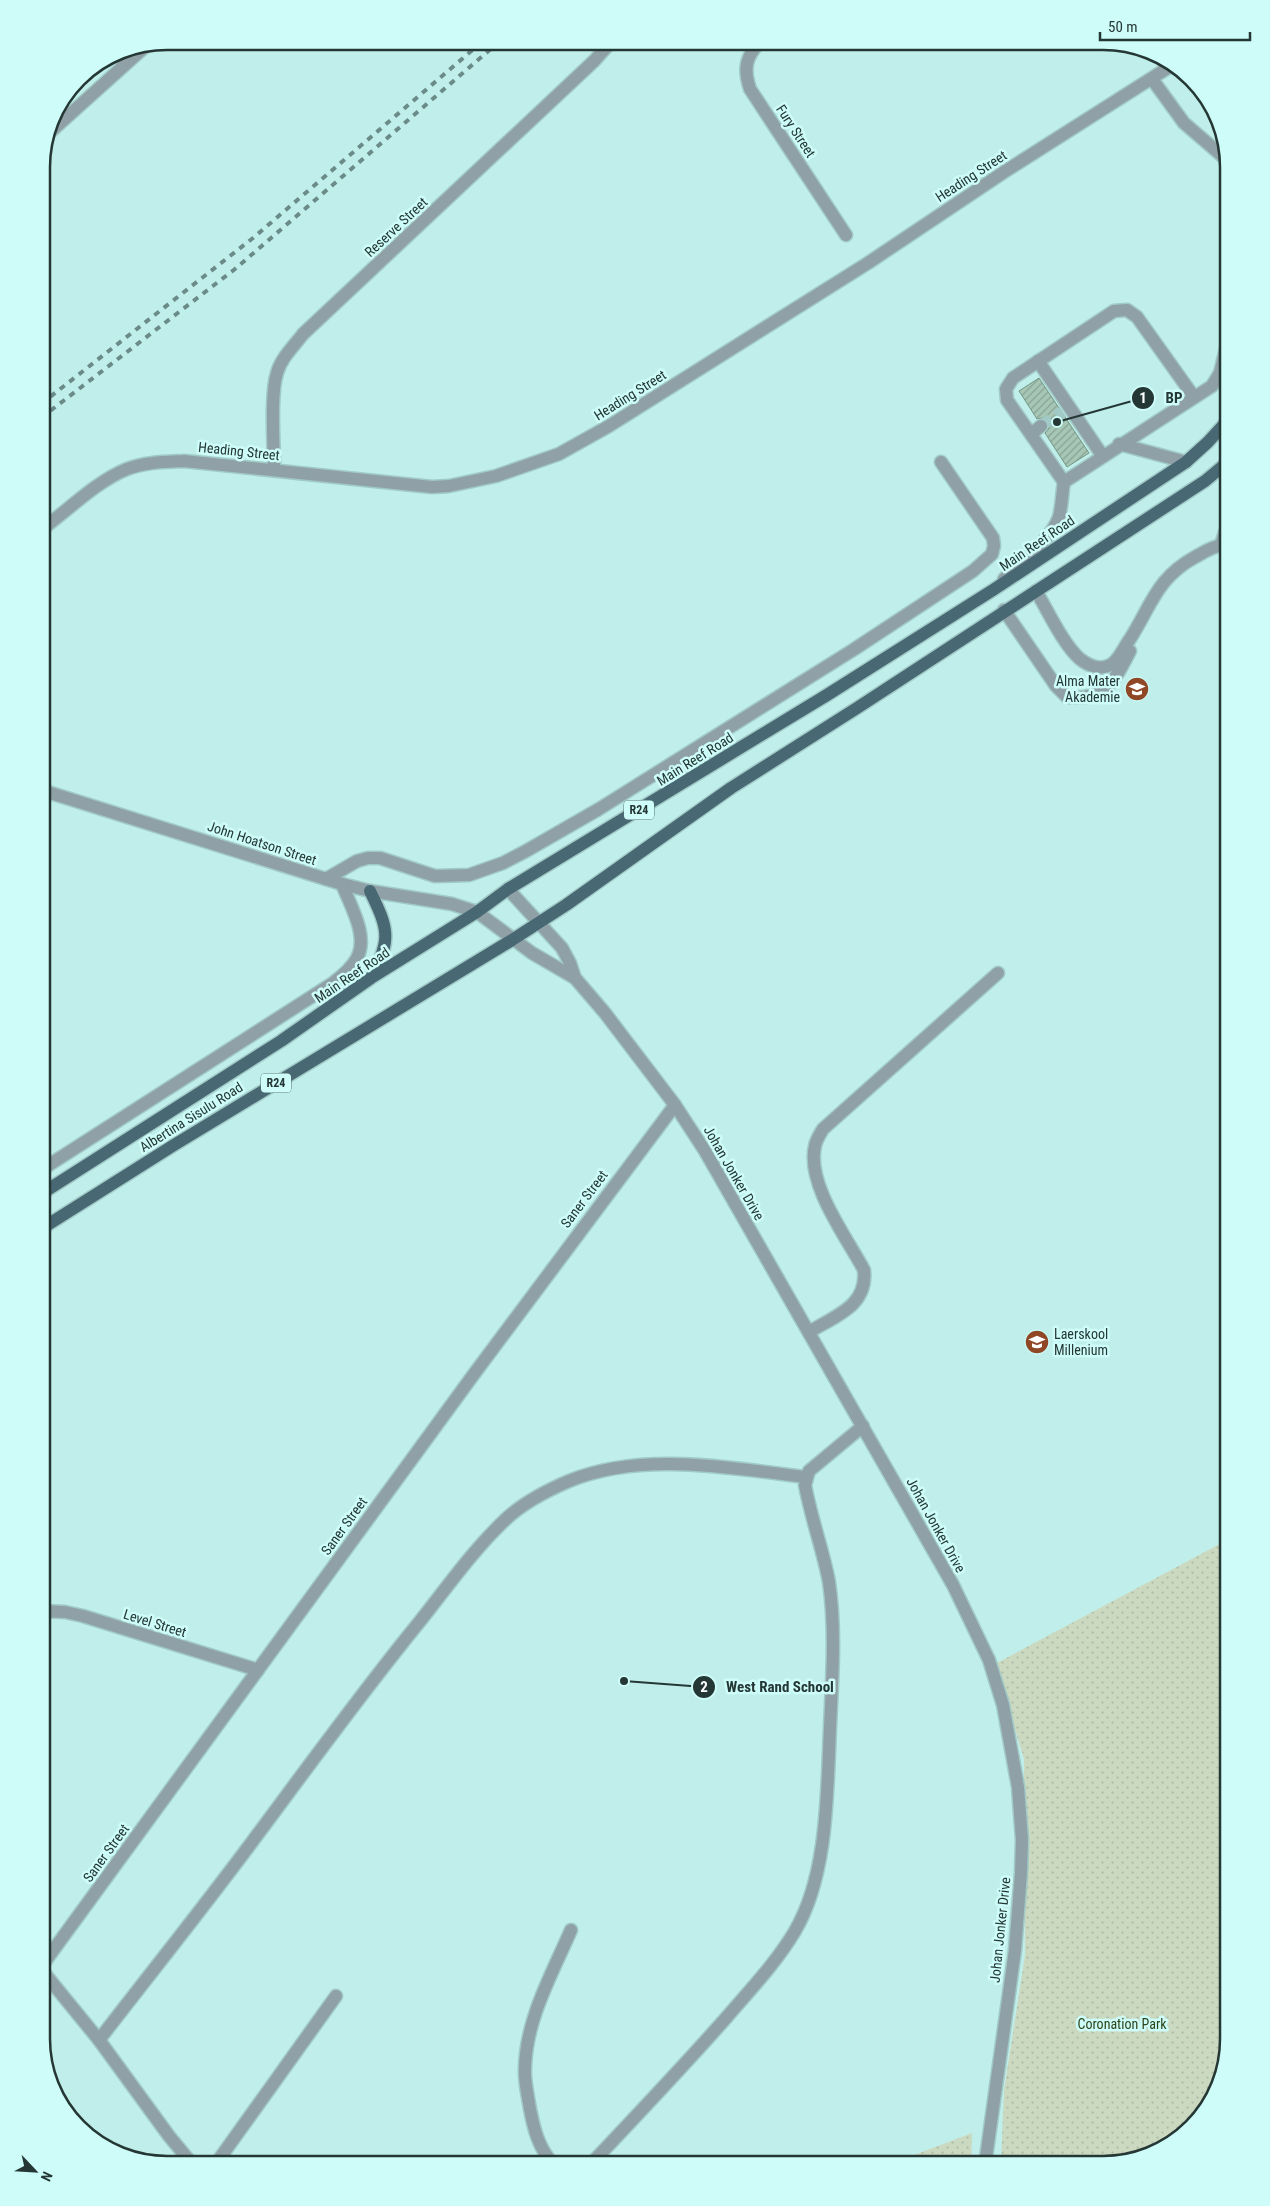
<svg xmlns="http://www.w3.org/2000/svg" width="1270" height="2206" viewBox="0 0 1270 2206" font-family="'Roboto Condensed',sans-serif">
	<style>
		.park { fill: url(#park-dots) }
		.building { fill: url(#building-hatch); stroke: #749784 }
		.lines { fill: none; stroke-linecap: round; stroke-linejoin: round }
		.minor-tunnel { stroke: #a1cac7; stroke-width: 12; stroke-dasharray: 12 6; stroke-linecap: butt }
		.minor-casing { stroke: #a1cac7; stroke-width: 15 }
		.major-casing { stroke: #a1cac7; stroke-width: 15 }
		.minor { stroke: #8fa0a6; stroke-width: 12 }
		.major { stroke: #486873; stroke-width: 12 }
		.rail { stroke: #6b8b88; stroke-width: 4; stroke-dasharray: 6 6; stroke-linecap: butt }
		.labels { text-anchor: middle; stroke-width: 5; stroke-linejoin: round; paint-order: stroke }
		.shield { fill: #cdfcf9; stroke: #577270; stroke-width: 1 }
		.shield-label { font-size: 12px; font-weight: bold; fill: #243735 }
		.street-label { font-size: 14px; fill: #243735; stroke: #cdfcf9 }
		.poi-label { font-size: 14px; fill: #243735; stroke: #cdfcf9; text-anchor: end }
		.park-label { font-size: 14px; fill: #2d4318; stroke: #cdfcf9 }
		.rim { fill: none; stroke: #243735; stroke-width: 2.5 }
		.leader { fill: none; stroke: #243735; stroke-width: 2 }
		.callout-dot { fill: #243735; stroke: #cdfcf9; stroke-width: 2 }
		.mark-label { font-size: 15px; text-anchor: middle; font-weight: bold; fill: #fff }
		.callout-label { font-size: 15px; text-anchor: middle; font-weight: bold; fill: #243735; stroke: #cdfcf9; stroke-width: 5; stroke-linejoin: round; paint-order: stroke }
	</style>
	<defs>
		<pattern id="park-dots" width="8" height="8" patternUnits="userSpaceOnUse" patternTransform="scale(1.25)"><rect width="8" height="8" fill="#cbd9c1"/><path d="M2 2h.1M6 6h.1" fill="none" stroke="#aebba6" stroke-width="1.8" stroke-linecap="round"/></pattern>
		<pattern id="building-hatch" width="6" height="6" patternUnits="userSpaceOnUse" patternTransform="scale(1.25)"><rect width="6" height="6" fill="#a7c7b6"/><path d="M-1 1l2-2M0 6l6-6M5 7l2-2" fill="none" stroke="#88a295"/></pattern>
	</defs>
	<rect width="100%" height="100%" fill="#c0efeb"/>
	<g class="park">
		<polygon points="1229,1539 1229,2039 1208,2109 1158,2152 1103,2165 1001,2165 1004,2090 1025,1955 1024,1759 995,1664"/>
		<polygon points="972,2133 971,2165 888,2165"/>
	</g>
	<polygon class="building" points="1039,378 1089,453 1067,467 1045,433 1049,428 1048,421 1043,418 1037,419 1019,391"/>
	<g class="lines">
		<polyline class="minor-tunnel" points="1041,426 1063,412"/>
		<g class="minor-casing">
			<g id="minor">
				<path d="M 761,41 C 746,56 743,68 750,89 L 846,235"/>
				<polyline points="1152,79 1184,123 1227,160"/>
				<polyline points="48,134 147,45"/>
				<polyline points="1038,361 1102,455"/>
				<polyline points="1031,434 1041,426"/>
				<polyline points="1119,444 1186,462"/>
				<path d="M 274,470 C 274,445 270,395 277,373 C 281,358 294,346 303,334 L 594,61 L 612,41"/>
				<polyline points="1064,482 1212,386 1220,373 1229,336"/>
				<path d="M 41,530 C 67,511 97,481 127,469 C 145,462 165,462 184,461 L 432,487 L 449,486 L 496,476 L 559,454 L 609,426 L 868,263 L 1004,172 L 1174,64"/>
				<polyline points="1221,545 1225,532 1229,528"/>
				<path d="M 1004,579 C 1021,562 1051,540 1059,517 C 1062,506 1062,493 1064,482 L 1007,400 L 1006,389 L 1013,378 L 1114,311 L 1127,310 L 1137,317 L 1194,397"/>
				<path d="M 1036,591 C 1048,611 1063,644 1080,659 C 1089,666 1101,671 1112,664 C 1120,658 1124,647 1130,639 C 1152,604 1157,578 1195,557 C 1204,552 1213,546 1223,545 L 1229,548"/>
				<path d="M 1004,610 L 1056,686 L 1067,697 C 1105,701 1114,682 1130,651"/>
				<polyline points="41,790 342,884 370,891 452,904 477,912 532,953 575,978"/>
				<polyline points="326,879 357,861 368,858 380,858 435,876 469,875 503,863 526,851 599,809 853,650 973,571 992,554 994,546 993,538 941,462"/>
				<polyline points="508,889 562,948 570,963 575,978 605,1013 675,1105 705,1151 953,1585 989,1660 1003,1705 1018,1787 1022,1840 1021,1873 1015,1950 985,2165"/>
				<path d="M 41,1170 L 333,983 C 342,976 352,968 357,958 C 369,936 350,905 342,884"/>
				<path d="M 809,1332 C 835,1316 868,1306 864,1270 C 847,1238 806,1184 815,1146 C 816,1140 820,1134 823,1129 L 998,973"/>
				<polyline points="41,1611 65,1612 83,1616 258,1670"/>
				<polyline points="41,1967 474,1374 675,1105"/>
				<polyline points="41,1969 99,2040 169,2136 193,2165"/>
				<path d="M 99,2040 C 150,1974 202,1909 252,1842 C 308,1767 362,1692 421,1620 C 448,1586 474,1549 506,1519 C 523,1503 548,1490 569,1481 C 642,1451 730,1468 806,1477"/>
				<polyline points="215,2165 336,1996"/>
				<path d="M 554,2165 C 539,2149 534,2130 530,2109 C 528,2096 524,2081 525,2068 C 526,2019 552,1974 571,1930"/>
				<path d="M 590,2165 C 636,2116 682,2068 726,2018 C 750,1990 776,1963 795,1931 C 828,1875 827,1792 830,1728 C 832,1681 836,1630 829,1582 C 823,1550 811,1518 805,1485 L 809,1471 L 863,1426"/>
			</g>
		</g>
		<g class="major-casing">
			<g id="major">
				<path d="M 370,891 C 388,928 392,939 372,976"/>
				<polyline points="41,1194 281,1041 371,978 477,912 508,889 827,695 993,590 1186,462 1208,442 1229,419"/>
				<polyline points="41,1229 174,1145 512,940 566,905 731,788 857,708 1205,481 1229,461"/>
			</g>
		</g>
		<use href="#minor" class="minor"/>
		<use href="#major" class="major"/>
		<g class="rail">
			<polyline points="41,404 253,238 483,41"/>
			<polyline points="41,418 235,269 500,41"/>
		</g>
	</g>
	<defs>
		<g id="school-disc" transform="scale(1.25)"><circle r="9.5" fill="#8f4725" stroke="#cdfcf9"/><path d="M0-5L7-2L0 1L-7-2ZM-4 1L0 2.5L4 1V4Q0 6-4 4Z" fill="#fff"/></g>
	</defs>
	<g fill-rule="evenodd">
		<use href="#school-disc" x="1137" y="689"/>
		<use href="#school-disc" x="1037" y="1342"/>
	</g>
	<g class="labels">
		<g class="shield">
			<rect x="624" y="800.5" width="30" height="19" rx="4"/>
			<rect x="261" y="1073.5" width="30" height="19" rx="4"/>
		</g>
		<g class="shield-label">
			<text x="639" y="814">R24</text>
			<text x="276" y="1087">R24</text>
		</g>
		<g class="street-label">
			<text transform="translate(796 131) rotate(57)" y="5">Fury Street</text>
			<text transform="translate(971 176) rotate(-33)" y="5">Heading Street</text>
			<text transform="translate(396 227) rotate(-43)" y="5">Reserve Street</text>
			<text transform="translate(630 395) rotate(-32)" y="5">Heading Street</text>
			<text transform="translate(239 451) rotate(6)" y="5">Heading Street</text>
			<text transform="translate(1037 543) rotate(-34)" y="5">Main Reef Road</text>
			<text transform="translate(695 759) rotate(-32)" y="5">Main Reef Road</text>
			<text transform="translate(262 843) rotate(18)" y="5">John Hoatson Street</text>
			<text transform="translate(352 975) rotate(-34)" y="5">Main Reef Road</text>
			<text transform="translate(191 1117) rotate(-32)" y="5">Albertina Sisulu Road</text>
			<text transform="translate(734 1173) rotate(60)" y="5">Johan Jonker Drive</text>
			<text transform="translate(584 1199) rotate(-53)" y="5">Saner Street</text>
			<text transform="translate(936 1525) rotate(61)" y="5">Johan Jonker Drive</text>
			<text transform="translate(344 1526) rotate(-54)" y="5">Saner Street</text>
			<text transform="translate(155 1623) rotate(17)" y="5">Level Street</text>
			<text transform="translate(106 1853) rotate(-54)" y="5">Saner Street</text>
			<text transform="translate(1000 1930) rotate(-84)" y="5">Johan Jonker Drive</text>
		</g>
		<g class="poi-label">
			<text x="1120" y="686">Alma Mater<tspan x="1120" dy="16">Akademie</tspan></text>
			<text x="1054" y="1339" text-anchor="start">Laerskool<tspan x="1054" dy="16">Millenium</tspan></text>
		</g>
		<g class="park-label">
			<text x="1122" y="2029">Coronation Park</text>
		</g>
	</g>
	<path d="M0 0H1270V2206H0ZM167 50H1103A117 117 0 0 1 1220 167V2039A117 117 0 0 1 1103 2156H167A117 117 0 0 1 50 2039V167A117 117 0 0 1 167 50Z" fill="#cdfcf9" fill-rule="evenodd"/>
	<path class="rim" d="M167 50H1103A117 117 0 0 1 1220 167V2039A117 117 0 0 1 1103 2156H167A117 117 0 0 1 50 2039V167A117 117 0 0 1 167 50Z"/>
	<path class="leader" d="M1057 422L1143 398M624 1681L704 1687"/>
	<g class="callout-dot">
		<circle cx="1057" cy="422" r="5"/>
		<circle cx="624" cy="1681" r="5"/>
		<circle cx="1143" cy="398" r="12"/>
		<circle cx="704" cy="1687" r="12"/>
	</g>
	<g class="mark-label">
		<text x="1143" y="403">1</text>
		<text x="704" y="1692">2</text>
	</g>
	<g class="callout-label">
		<text x="1174" y="403">BP</text>
		<text x="780" y="1692">West Rand School</text>
	</g>
	<g transform="translate(35 2171) rotate(115)" stroke="#cdfcf9" stroke-width="4" paint-order="stroke">
	<path d="M0-4L9 19L0 12L-9 19Z" fill="#243735"/>
	<text y="-8" font-size="14" font-weight="bold" text-anchor="middle" fill="#243735">N</text>
	</g>
	<path d="M1100 32v8h150v-8" fill="none" stroke="#243735" stroke-width="2.5"/>
	<text x="1108" y="32" font-size="15" fill="#243735" stroke="#cdfcf9" stroke-width="4" paint-order="stroke">50 m</text>
</svg>
